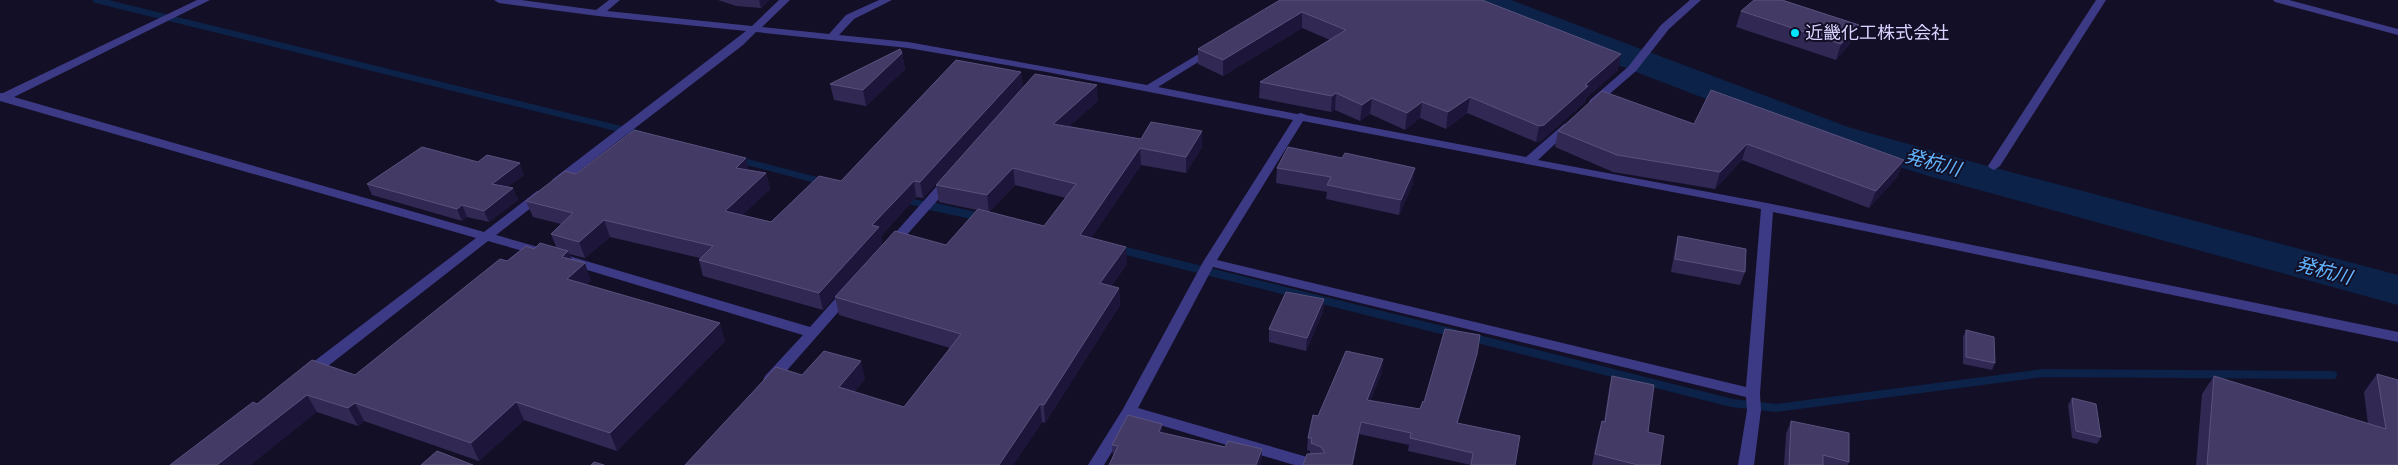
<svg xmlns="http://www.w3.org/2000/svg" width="2398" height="465" viewBox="0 0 2398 465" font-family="Poppins,'Noto Sans JP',sans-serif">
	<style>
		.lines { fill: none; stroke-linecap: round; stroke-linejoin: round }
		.stream-far1 { stroke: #0c2248; stroke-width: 6 }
		.stream { stroke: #0c2248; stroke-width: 8 }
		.river { fill: #0c2248; fill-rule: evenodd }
		.minor { fill: #3d3a85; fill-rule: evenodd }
		.wall { fill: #312854; fill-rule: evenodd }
		.shaded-wall { fill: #1d163a }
		.building { fill: #433a66; stroke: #5a527e }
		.poi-dot { fill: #00e5ff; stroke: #130f26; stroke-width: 2 }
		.labels { text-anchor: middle; stroke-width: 4; stroke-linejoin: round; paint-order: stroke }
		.poi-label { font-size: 18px; fill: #d9d4ff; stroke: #130f26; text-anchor: start }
		.water-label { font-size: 19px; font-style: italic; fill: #62b6ff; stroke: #130f26 }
	</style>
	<rect width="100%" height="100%" fill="#130f26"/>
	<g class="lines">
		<g class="stream-far1">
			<polyline points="96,0 641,134"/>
			<polyline points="739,160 824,182"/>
			<polyline points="904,200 935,207"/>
		</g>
		<g class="stream">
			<polyline points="930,206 981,217"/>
			<polyline points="1118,249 1454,333"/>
			<polyline points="1470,337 1732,403 1776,408 2043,373 2333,375"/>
		</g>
		<polygon class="river" points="1463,0 1511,0 1848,127 1962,159 2398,275 2398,305 1932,177 1820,143 1468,7"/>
		<g class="minor">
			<polygon points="197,0 210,0 14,97 484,232 537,191 545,191 547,194 545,197 496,235 545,249 546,252 545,255 540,256 488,241 314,377 304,377 302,373 304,369 476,238 0,101 0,93 3,93"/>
			<path d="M 494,0 L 521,0 L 596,10 L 609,0 L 620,0 L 607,11 L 752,26 L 779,0 L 790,0 L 762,27 L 829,34 L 846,15 L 879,0 L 892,0 L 854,19 L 839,35 L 908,42 L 1147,85 L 1212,46 L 1216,47 L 1216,51 L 1158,87 L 1297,114 L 1301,113 L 1306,115 L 1526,157 L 1564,124 L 1572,124 L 1574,126 L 1572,128 L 1538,160 L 1767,203 L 2398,332 L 2398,342 L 1773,212 L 1760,394 L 1761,410 L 1754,465 L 1738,465 L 1747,410 L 1746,397 L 1213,267 L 1138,408 L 1314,459 L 1319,461 L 1322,465 L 1294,465 L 1133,417 L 1104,465 L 1088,465 L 1123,409 L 1203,262 L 1293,120 L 1047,72 L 908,48 L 756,32 L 743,45 L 561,185 L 553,185 L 551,182 L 553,179 L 746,31 L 598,16 L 499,3 ZM 1303,121 L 1761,209 L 1746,387 L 1217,260 Z"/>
			<polygon points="1690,0 1701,0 1669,29 1636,71 1598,104 1590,104 1589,102 1590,100 1628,67 1661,25"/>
			<polygon points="2096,0 2106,0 2000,166 1994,170 1990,168 1988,166"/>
			<polygon points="2273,0 2289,0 2398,29 2398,35 2275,2"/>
			<polygon points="948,177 954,181 952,184 896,247 888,247 886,244 888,241 944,178"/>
			<polygon points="569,256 810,327 843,290 853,290 855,293 775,384 765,384 763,380 765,376 803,335 564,263 563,260"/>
		</g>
	</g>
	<g class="wall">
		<polygon points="718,0 769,0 761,8 736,6"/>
		<polygon points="1280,0 1618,70 1586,98 1585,102 1541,141 1536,142 1467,113 1446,129 1420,118 1405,130 1370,114 1360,121 1335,110 1331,112 1259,98 1260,82 1330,40 1302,28 1223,76 1198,64 1198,49"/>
		<polygon points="1741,11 1853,40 1836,60 1736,27"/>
		<polygon points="902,53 905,69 866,106 834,100 830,84"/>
		<polygon points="1021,72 1023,87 923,198 916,197 881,236 882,244 823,310 703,276 699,260 700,258 610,237 585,258 569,254 572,259 591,281 586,285 725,341 617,451 524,420 479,461 364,421 358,426 317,412 257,404 355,375 507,261 534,249 556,247 551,234 561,224 533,217 526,201 576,174 750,170 766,173 770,189 742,215 771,222 841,181"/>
		<path d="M 1098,101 L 1069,126 L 1141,139 L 1202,131 L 1202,147 L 1186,173 L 1141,165 L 1091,238 L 1127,264 L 1111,286 L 1119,288 L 1120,305 L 1045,423 L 1042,422 L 1013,465 L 802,375 L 865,379 L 854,392 L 904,407 L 950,348 L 839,315 L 835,297 L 946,245 L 977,210 L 939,202 L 936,185 ZM 1015,185 L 1066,198 L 1044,226 L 989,212 Z"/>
		<polygon points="1694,124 1904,160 1897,177 1869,208 1742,160 1715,189 1613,172 1555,147 1558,131"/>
		<polygon points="1277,168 1413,183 1399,215 1326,199 1327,192 1276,183"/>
		<polygon points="524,175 507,187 513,188 518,200 489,222 467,217 462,221 372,195 367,184"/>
		<polygon points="1678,236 1745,272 1740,285 1671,272 1675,249"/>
		<polygon points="1324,299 1323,312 1306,351 1269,342 1269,329"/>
		<polygon points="1966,330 1995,363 1992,370 1963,364 1963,337"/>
		<polygon points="1474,366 1458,423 1520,436 1471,465 1408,451 1409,445 1359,434 1353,465 1310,454 1310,451 1307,450 1308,438 1318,416 1382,372 1370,401 1420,409 1424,402"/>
		<polygon points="2377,374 2398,465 2196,465 2202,394 2214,376 2368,424 2364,392"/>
		<polygon points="1612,376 1648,432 1660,465 1592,465 1598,434 1602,421 1604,421 1609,389"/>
		<polygon points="2072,398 2101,437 2097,444 2072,438 2068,405"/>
		<polygon points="1791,421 1849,462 1848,465 1784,465 1786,434"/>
		<polygon points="1163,433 1225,447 1262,449 1261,462 1113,457 1112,445"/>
	</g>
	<g class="shaded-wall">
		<polygon points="759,0 769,0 761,8"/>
		<polygon points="1302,12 1302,28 1223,76 1223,60"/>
		<polygon points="1859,25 1853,40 1836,60 1841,44"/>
		<polygon points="902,53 905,69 866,106 863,90"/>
		<polygon points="1621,54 1618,70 1586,98 1585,102 1541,141 1536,142 1539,126"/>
		<polygon points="1021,72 1023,87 923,198 920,182"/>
		<polygon points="1097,85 1098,101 1054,140 1053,124"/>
		<polygon points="1336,93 1335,110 1331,112 1332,96"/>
		<polygon points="1470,97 1467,113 1446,129 1448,112"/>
		<polygon points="1372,98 1370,114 1360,121 1362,105"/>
		<polygon points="1422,102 1420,118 1405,130 1407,113"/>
		<polygon points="1202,131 1202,147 1186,173 1186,157"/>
		<polygon points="1747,144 1742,160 1715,189 1720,172"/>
		<polygon points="1140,148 1141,165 1082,252 1080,235"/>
		<polygon points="746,158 750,174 736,168"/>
		<polygon points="1904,160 1897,177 1869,208 1876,191"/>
		<polygon points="520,163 524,175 496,195 492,184"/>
		<polygon points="1013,168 1015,185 989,212 987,195"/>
		<polygon points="1415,168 1413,183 1399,215 1401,200"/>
		<polygon points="766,173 770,189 730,227 725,211"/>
		<polygon points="914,181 916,197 881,236 882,244 823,310 819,293 872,225"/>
		<polygon points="513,188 518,200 489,222 484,211"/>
		<polygon points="462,205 467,217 462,221 457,209"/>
		<polygon points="604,220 610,237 585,258 579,242"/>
		<polygon points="1126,247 1127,264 1101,300 1100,283"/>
		<polygon points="568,251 575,268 562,257"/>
		<polygon points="585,263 591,281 573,296 567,279"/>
		<polygon points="1119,288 1120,305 1045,423 1044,405"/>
		<polygon points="1324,299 1323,312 1306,351 1307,338"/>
		<polygon points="720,323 725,341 617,451 610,433"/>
		<polygon points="1477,354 1474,366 1455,435 1457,423"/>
		<polygon points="1383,359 1382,372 1365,413 1367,400"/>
		<polygon points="861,361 865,379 843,405 839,387"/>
		<polygon points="307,395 317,412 251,465 217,465"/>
		<polygon points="516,402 524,420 479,461 471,443"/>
		<polygon points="355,403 364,421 358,426 348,408"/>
		<polygon points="1040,404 1042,422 1013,465 999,465"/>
		<polygon points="1361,422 1359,434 1353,465 1352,465"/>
		<polygon points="1162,424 1163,436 1159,432"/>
		<polygon points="1262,449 1261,462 1260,465 1256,465"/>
	</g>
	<g class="building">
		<polygon points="1280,0 1482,0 1621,54 1585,85 1588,86 1544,125 1539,126 1470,97 1448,112 1422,102 1407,113 1372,98 1362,105 1336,93 1332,96 1260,82 1346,30 1302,12 1223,60 1198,49"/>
		<polygon points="1754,0 1782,0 1859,25 1841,44 1741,11"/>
		<polygon points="900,49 902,53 863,90 830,84"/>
		<polygon points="956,60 1021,72 920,182 914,181 872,225 879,227 819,293 699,260 713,246 604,220 579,242 551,234 573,213 526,201 565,171 576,174 634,130 746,158 736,168 766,173 725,211 771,222 819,176 841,181"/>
		<polygon points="1035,74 1097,85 1053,124 1141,139 1151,122 1202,131 1186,157 1140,148 1080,235 1126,247 1100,283 1119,288 1044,405 1040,404 999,465 685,465 776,367 802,375 824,351 861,361 839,387 904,407 961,334 835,297 895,231 946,245 978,209 1044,226 1076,184 1013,168 987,195 936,185"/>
		<polygon points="1711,90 1904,160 1876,191 1747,144 1720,172 1617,155 1558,131 1602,91 1694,124"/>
		<polygon points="422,147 478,162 487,155 520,163 492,184 513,188 484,211 462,205 457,209 367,184"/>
		<polygon points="1288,147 1342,158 1345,153 1415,168 1401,200 1327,185 1331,177 1277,168"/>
		<polygon points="1678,236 1746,249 1745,272 1675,259"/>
		<polygon points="540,243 568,251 562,257 585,263 567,279 720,323 610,433 516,402 471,443 355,403 348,408 307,395 217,465 170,465 253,402 257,404 312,360 355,375 500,259 507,261 526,246 534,249"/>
		<polygon points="1286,292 1324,299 1307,338 1269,329"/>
		<polygon points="1445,329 1480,335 1477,354 1457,423 1520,436 1515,465 1471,465 1473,453 1410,438 1411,433 1361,422 1352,465 1303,465 1307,454 1325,453 1321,447 1311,443 1312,438 1308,438 1313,415 1318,416 1346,351 1383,359 1367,400 1420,409 1423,401 1424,402"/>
		<polygon points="1966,330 1994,337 1995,363 1966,357"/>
		<polygon points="2377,374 2398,380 2398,465 2207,465 2214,376 2386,429"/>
		<polygon points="1612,376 1654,385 1648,432 1664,436 1660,465 1638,465 1595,454 1602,421 1605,422"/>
		<polygon points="2072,398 2096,404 2101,437 2076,431"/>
		<polygon points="1128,415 1162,424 1159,432 1225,447 1228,441 1262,449 1256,465 1109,465 1118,446 1112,445"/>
		<polygon points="1791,421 1849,433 1849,462 1823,455 1823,465 1789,465"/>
		<polygon points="437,451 473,465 421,465"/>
		<polygon points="594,462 604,465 591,465"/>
	</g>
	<circle class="poi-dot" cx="1795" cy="33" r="5"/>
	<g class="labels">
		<g class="poi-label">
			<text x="1805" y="39">近畿化工株式会社</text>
		</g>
		<g class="water-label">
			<text transform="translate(1933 162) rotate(15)" y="7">発杭川</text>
			<text transform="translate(2324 270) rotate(15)" y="7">発杭川</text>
		</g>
	</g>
</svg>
